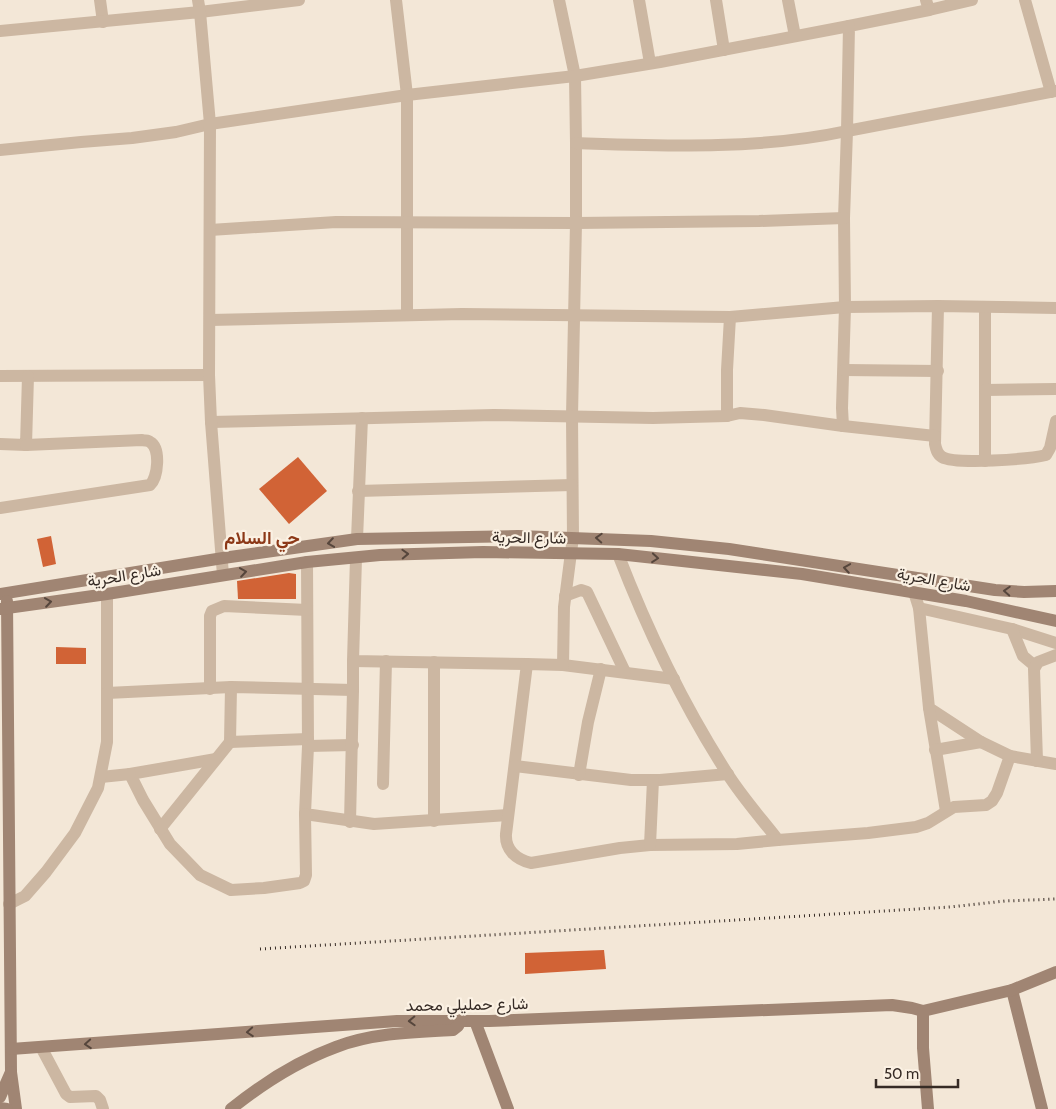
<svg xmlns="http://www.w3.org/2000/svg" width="1056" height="1109" viewBox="0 0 1056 1109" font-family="Cabin,Vazirmatn,sans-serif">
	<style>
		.building { fill: #d16336 }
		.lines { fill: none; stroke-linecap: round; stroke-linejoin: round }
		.street { stroke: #ccb7a2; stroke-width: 12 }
		.secondary { stroke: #a08573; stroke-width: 12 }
		.rail { stroke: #362b25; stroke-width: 3; stroke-dasharray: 1 4; stroke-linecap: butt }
		.oneway { stroke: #56463c }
		.labels { text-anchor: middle; stroke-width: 4.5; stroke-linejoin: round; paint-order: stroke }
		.street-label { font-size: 16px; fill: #362b25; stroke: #fbf1e3 }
		.neighbourhood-label { font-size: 18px; font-weight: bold; fill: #8c3817; stroke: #fbf1e3 }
	</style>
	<rect width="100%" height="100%" fill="#f3e7d7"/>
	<g class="building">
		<polygon points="298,457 327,491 289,524 259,489"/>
		<polygon points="51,536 56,564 43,567 37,539"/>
		<polygon points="289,573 296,574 296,599 238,599 237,581"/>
		<polygon points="56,647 86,648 86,664 56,664"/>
		<polygon points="604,950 606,969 525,974 525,953"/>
	</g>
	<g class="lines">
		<g class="street">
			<polyline points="100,0 103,22"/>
			<polyline points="198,0 200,12 299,0"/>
			<polyline points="396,0 407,95 407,315"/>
			<polyline points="559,0 575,76 576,143 576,223 572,416 573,537 564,607 563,665 674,679"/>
			<polyline points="639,0 650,63"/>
			<polyline points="716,0 724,50"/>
			<polyline points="788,0 795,36"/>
			<polyline points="926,0 929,10 972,0"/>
			<polyline points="1025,0 1051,92"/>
			<polyline points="929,10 849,26 847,131 1056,91"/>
			<polyline points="0,31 200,12 210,124 176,132 132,138 81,142 0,150"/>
			<path d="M 576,143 C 667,146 758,150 847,131 L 844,218 L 845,307 L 842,408 L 843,426"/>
			<polyline points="210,230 336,222 576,223 759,221 844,218"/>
			<path d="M 938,306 L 935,444 C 936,449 937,454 942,457 C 956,465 1029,459 1046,455 L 1050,448 L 1056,421"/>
			<polyline points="985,307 985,461"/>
			<polyline points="210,320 462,314 730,317 845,307 938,306 1056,308"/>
			<polyline points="844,370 938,371"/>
			<polyline points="0,376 209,375"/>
			<polyline points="985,390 1056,389"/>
			<polyline points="727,416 727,370 730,317"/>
			<polyline points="211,422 494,415 653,418 727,416 740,413 764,415 843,426 935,436"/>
			<polyline points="0,444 26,445 28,376"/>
			<polyline points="358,491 572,485"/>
			<path d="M 0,508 L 150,485 C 158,478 161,448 150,442 C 148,440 145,441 142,440 L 26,445"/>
			<polyline points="357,539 362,418"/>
			<path d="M 618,554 C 647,629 684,706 727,773 C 742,797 761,818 778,840 L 868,833 L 916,827 L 928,823 L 954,807 L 986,805 L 992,801 L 997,793 L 1010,756"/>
			<polyline points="356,558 353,661 527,664"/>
			<polyline points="307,562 308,746 305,814 374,824 508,815"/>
			<polyline points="223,575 211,422 209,375 210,124 407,95 575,76 660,62 849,26"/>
			<polyline points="914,592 919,608 929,708 981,742 1010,756 1056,764"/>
			<polyline points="107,594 107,693 231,687 353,690 353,661"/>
			<polyline points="565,596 581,590 587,592 625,672"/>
			<polyline points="919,608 1012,629 1056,643"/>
			<polyline points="1012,629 1023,656 1035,666"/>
			<path d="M 563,665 L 527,664 L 506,834 C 505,850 516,859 531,863 L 620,848 L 650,845 L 737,844 L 778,840"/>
			<polyline points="231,687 230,742 308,739"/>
			<polyline points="210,689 210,616 212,611 224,606 307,610"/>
			<polyline points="929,708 946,811"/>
			<polyline points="308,746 353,745"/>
			<polyline points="935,750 981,742"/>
			<polyline points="216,759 130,774 143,800 170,844 200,875 231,890 264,888 300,883 304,881 306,875 305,814"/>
			<polyline points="1037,761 1034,669 1038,662 1056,655"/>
			<polyline points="515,766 631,780 660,780 728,774"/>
			<polyline points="579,775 588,722 601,669"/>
			<polyline points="101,777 130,774"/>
			<polyline points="383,784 386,661"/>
			<polyline points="434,821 434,662"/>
			<polyline points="350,822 353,690"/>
			<polyline points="160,829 230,742"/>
			<polyline points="650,845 653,780"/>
			<polyline points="9,904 25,896 46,872 75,833 98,788 107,742 107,693"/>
			<polyline points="41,1047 66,1094 70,1097 96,1096 100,1100 103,1109"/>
		</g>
		<g class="secondary">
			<polyline points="0,594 223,558 357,539 518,536 651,541 729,549 995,590 1024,592 1056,591"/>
			<polyline points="7,601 11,1072 16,1109"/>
			<polyline points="0,609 107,594 307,562 380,555 483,552 618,554 802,574 966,601 1056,621"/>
			<polyline points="1012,990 1042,1109"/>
			<polyline points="475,1021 508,1109"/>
			<polyline points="11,1049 397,1021 489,1021 892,1005 912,1008 923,1011"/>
			<polyline points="0,1097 11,1072"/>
			<polyline points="0,1108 7,1109"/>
			<path d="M 231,1109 C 262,1084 298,1061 336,1047 C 372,1033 414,1032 453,1030 L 458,1026 L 461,1020"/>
			<polyline points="928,1109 923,1048 923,1011 1012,990 1056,972"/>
		</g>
		<polyline class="rail" points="260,949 950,907 1005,901 1056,899"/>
	</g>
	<defs><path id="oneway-chevron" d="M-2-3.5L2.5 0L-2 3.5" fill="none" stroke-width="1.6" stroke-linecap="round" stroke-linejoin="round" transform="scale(1.25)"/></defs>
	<g class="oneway">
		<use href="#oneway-chevron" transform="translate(599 538) rotate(-177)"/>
		<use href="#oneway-chevron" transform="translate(331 543) rotate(172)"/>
		<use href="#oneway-chevron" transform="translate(405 554) rotate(-2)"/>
		<use href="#oneway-chevron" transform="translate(655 558) rotate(5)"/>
		<use href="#oneway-chevron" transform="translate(847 568) rotate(-171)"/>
		<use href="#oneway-chevron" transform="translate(243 572) rotate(-8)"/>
		<use href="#oneway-chevron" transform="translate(1007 591) rotate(-177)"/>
		<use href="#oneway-chevron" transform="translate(48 602) rotate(-8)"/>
		<use href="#oneway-chevron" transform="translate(412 1021) rotate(178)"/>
		<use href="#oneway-chevron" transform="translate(250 1032) rotate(176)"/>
		<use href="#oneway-chevron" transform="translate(88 1044) rotate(176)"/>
	</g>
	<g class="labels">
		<g class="street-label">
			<text transform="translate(529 537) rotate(1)" y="6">شارع الحرية</text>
			<text transform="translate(124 575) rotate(-9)" y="6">شارع الحرية</text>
			<text transform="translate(934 579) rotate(10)" y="6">شارع الحرية</text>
			<text transform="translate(467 1004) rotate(-1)" y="6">شارع حمليلي محمد</text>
		</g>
		<g class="neighbourhood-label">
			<text x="262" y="544">حي السلام</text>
		</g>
	</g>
	<path d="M876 1079v8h82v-8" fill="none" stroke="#362b25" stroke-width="2.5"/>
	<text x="884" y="1079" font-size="15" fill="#362b25" stroke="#fbf1e3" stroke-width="4" paint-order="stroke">50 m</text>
</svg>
